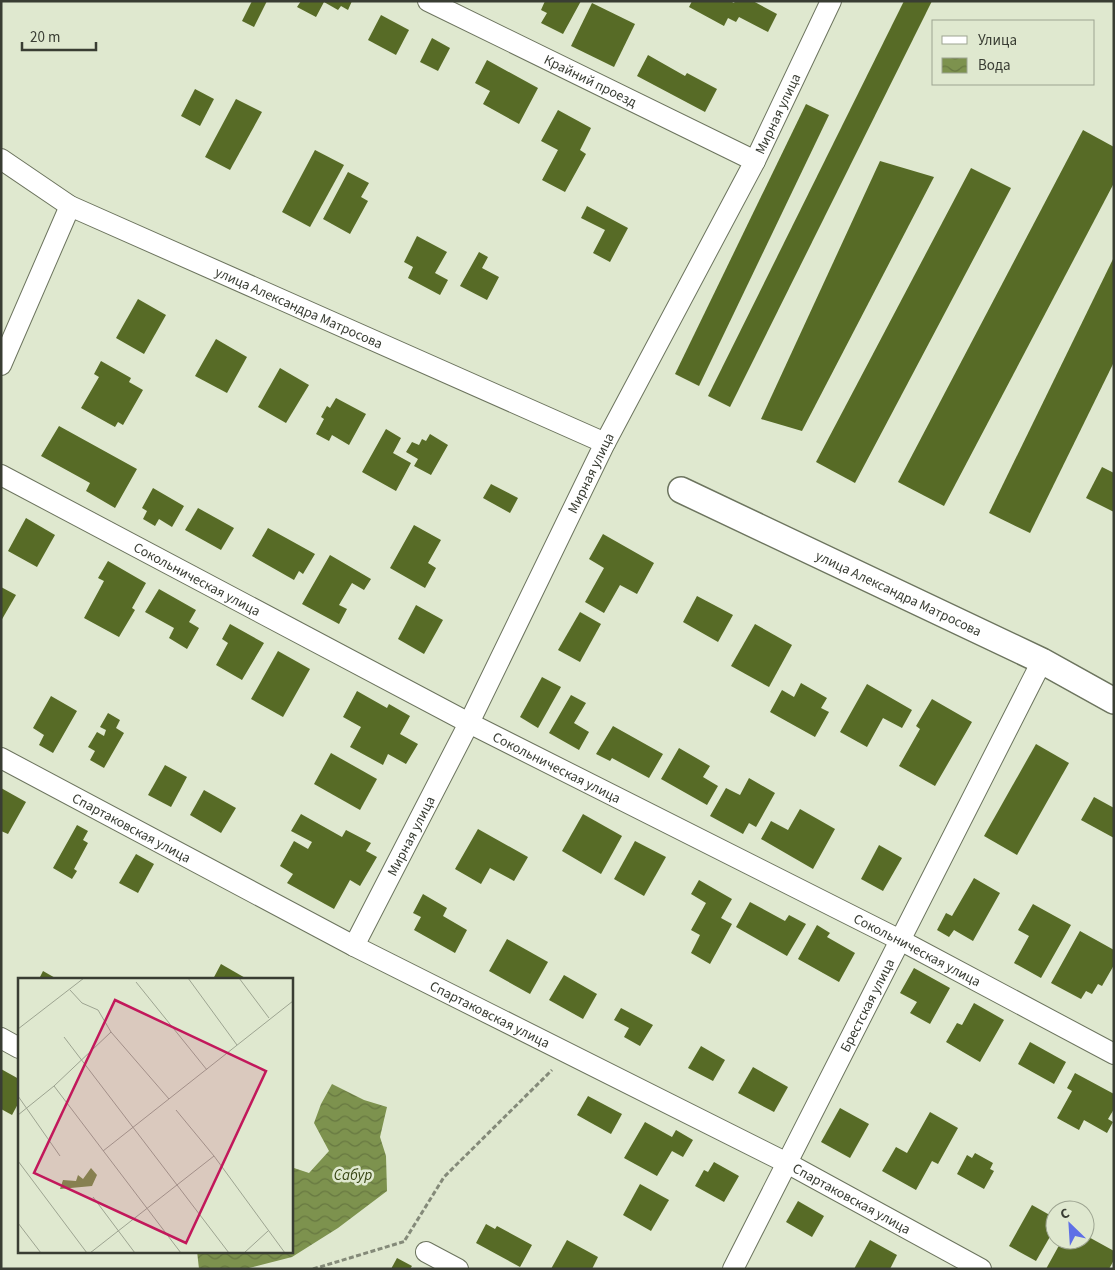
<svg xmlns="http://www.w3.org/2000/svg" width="1115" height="1270" viewBox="0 0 1115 1270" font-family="'Source Sans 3',sans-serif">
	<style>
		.water { fill: url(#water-waves) }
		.building { fill: #576b26 }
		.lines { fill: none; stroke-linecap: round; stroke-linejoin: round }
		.minor-casing { stroke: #6c745e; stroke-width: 22 }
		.tertiary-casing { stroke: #6c745e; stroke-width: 28 }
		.path { stroke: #848a79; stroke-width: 3; stroke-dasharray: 5 2.5; stroke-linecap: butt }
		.minor { stroke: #fff; stroke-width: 20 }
		.tertiary { stroke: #fff; stroke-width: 25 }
		.labels { text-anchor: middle; stroke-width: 5; stroke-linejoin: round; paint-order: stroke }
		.street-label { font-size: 14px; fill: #393d33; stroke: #dfe8cf }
		.water-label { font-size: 15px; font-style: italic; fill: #364411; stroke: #dfe8cf }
		.inset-road { fill: none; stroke: #9da491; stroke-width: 1 }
		.view { fill: #c2185b; fill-opacity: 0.15; stroke: #c2185b; stroke-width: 2.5 }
		.inset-edge { fill: none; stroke: #393d33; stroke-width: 2.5 }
	</style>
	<defs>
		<pattern id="water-waves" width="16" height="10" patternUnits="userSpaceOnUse" patternTransform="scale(1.25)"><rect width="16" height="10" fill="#7d924e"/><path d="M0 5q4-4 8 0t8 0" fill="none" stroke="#677841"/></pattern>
	</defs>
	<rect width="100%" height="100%" fill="#dfe8cf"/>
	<polygon class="water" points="332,1084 364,1100 387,1107 380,1137 386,1156 387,1191 338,1228 292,1257 245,1269 199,1269 197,1251 291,1251 291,1167 309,1173 329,1151 314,1123 321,1104"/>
	<g class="building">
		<polygon points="252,1 267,1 254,27 242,21"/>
		<polygon points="301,1 352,1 348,10 341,6 338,10 324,2 316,17 297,7"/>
		<polygon points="545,1 581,1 563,34 541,23 547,13 541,10"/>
		<polygon points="692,1 730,1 734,3 735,1 753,1 777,14 768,32 739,17 736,22 728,18 724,26 689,7"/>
		<polygon points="904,1 932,1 730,407 708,396"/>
		<polygon points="592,3 635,24 614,67 571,46"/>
		<polygon points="381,15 409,30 396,55 368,40"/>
		<polygon points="432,38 450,48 438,71 420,62"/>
		<polygon points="648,55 685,76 687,73 717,89 705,112 637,76"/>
		<polygon points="487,60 538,88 519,124 483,104 490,91 475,83"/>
		<polygon points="195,89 214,99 200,126 181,116"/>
		<polygon points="236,99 262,112 230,170 205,157"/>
		<polygon points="806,104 829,115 699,386 675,374"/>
		<polygon points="558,110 591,128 580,150 586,154 565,192 542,180 558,150 541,141"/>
		<polygon points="1083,130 1114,147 1114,183 944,506 898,482"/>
		<polygon points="315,150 344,165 310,227 282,212"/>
		<polygon points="880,161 934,177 802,431 761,419"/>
		<polygon points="971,168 1011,188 855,483 816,462"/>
		<polygon points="348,172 369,183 361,197 368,201 350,234 323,219"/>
		<polygon points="587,206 628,228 610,262 593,253 605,230 581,218"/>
		<polygon points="417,236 447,252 435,273 448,280 440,295 408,278 413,267 404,262"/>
		<polygon points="479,252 488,257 482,268 499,277 487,300 460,286"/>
		<polygon points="1114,257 1114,362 1030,533 989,513"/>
		<polygon points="138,299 166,315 144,354 116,338"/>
		<polygon points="216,339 247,357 227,393 195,376"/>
		<polygon points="101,361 131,378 129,382 143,390 123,425 118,422 115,427 81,408 99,377 94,374"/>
		<polygon points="280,368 309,385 286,423 258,407"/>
		<polygon points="336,398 366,414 349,445 332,435 329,441 316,434 324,419 321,417 327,406 330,408"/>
		<polygon points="59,426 137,469 115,508 86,491 90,483 41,456"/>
		<polygon points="386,429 401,438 393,453 411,463 396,491 362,472"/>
		<polygon points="430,434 448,445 431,475 414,466 418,459 406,452 412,442 419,445 422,439 426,441"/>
		<polygon points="1102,467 1114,473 1114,512 1086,498"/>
		<polygon points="491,484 518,498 510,513 483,498"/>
		<polygon points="153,488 184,506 172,527 159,519 155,526 143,519 147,511 142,508"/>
		<polygon points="198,508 234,528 221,550 185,530"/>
		<polygon points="26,518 55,535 37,567 8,551"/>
		<polygon points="414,525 441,540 428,563 436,568 425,588 390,568"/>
		<polygon points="268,528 315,554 303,574 299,571 294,580 252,556"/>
		<polygon points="603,534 654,563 637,594 620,585 604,613 585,602 604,568 589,559"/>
		<polygon points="330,555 371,579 364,590 352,583 339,605 347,609 339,624 302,604"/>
		<polygon points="108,561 146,583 132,608 135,610 119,637 84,618 104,581 98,578"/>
		<polygon points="1,587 16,595 1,621"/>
		<polygon points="159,589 196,610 189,622 199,628 187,649 169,638 174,628 145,612"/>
		<polygon points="697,596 733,615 718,642 683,622"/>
		<polygon points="416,605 443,620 424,654 398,639"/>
		<polygon points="580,612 601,624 580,662 558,650"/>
		<polygon points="230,624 264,643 242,680 216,665 228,643 222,639"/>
		<polygon points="755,624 792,645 769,687 731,666"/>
		<polygon points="278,651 310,669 283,717 251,699"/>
		<polygon points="542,677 561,687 538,728 520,717"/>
		<polygon points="801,683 827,698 821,708 829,712 815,737 770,712 782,690 794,697"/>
		<polygon points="867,684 912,710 902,728 883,718 867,747 840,732"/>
		<polygon points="357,691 387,708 389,704 410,716 400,734 418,744 406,764 388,754 383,765 350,747 361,727 343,717"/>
		<polygon points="571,695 586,703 574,723 589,732 579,750 549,733"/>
		<polygon points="51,696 77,711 53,753 39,745 44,735 33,728"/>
		<polygon points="932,699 972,722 935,786 899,766 920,729 916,726"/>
		<polygon points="108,713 120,720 116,728 124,733 104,768 90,760 95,751 88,747 97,732 104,736 106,730 100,727"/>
		<polygon points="613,726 663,754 649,778 612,758 610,761 596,754"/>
		<polygon points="1036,744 1069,763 1017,855 984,836"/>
		<polygon points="679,748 710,766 703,777 718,786 707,805 661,779"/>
		<polygon points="331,753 377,779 360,810 314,784"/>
		<polygon points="165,765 187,777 171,807 148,795"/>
		<polygon points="749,778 775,793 756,827 749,823 743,834 710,816 726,788 740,795"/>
		<polygon points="1,788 26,802 8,834 1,831"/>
		<polygon points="204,790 236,808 221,833 190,815"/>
		<polygon points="1094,797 1114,808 1114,838 1081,820"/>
		<polygon points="800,809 835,829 813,869 761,839 771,821 788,830"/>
		<polygon points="301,814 342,837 346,830 371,843 366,851 377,857 360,886 350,880 334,909 287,883 293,874 280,866 294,841 308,849 312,842 291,831"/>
		<polygon points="583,814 622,836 601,874 562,851"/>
		<polygon points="77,825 88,831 83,840 88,843 74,869 77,871 72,879 53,868"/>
		<polygon points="478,829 528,857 514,881 490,868 481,884 455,869"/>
		<polygon points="635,841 666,857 644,896 614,879"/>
		<polygon points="879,845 902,858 883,891 861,879"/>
		<polygon points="136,854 154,864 138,893 119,883"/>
		<polygon points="974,878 1000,893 973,941 954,930 949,937 937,930 946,913 952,916"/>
		<polygon points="699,880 732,899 721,918 732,924 710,964 691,953 700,935 691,930 706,903 691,894"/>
		<polygon points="423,894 447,908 443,916 467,930 455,953 414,930 421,917 413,913"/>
		<polygon points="750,902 785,921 789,915 806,924 787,956 736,927"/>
		<polygon points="1033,904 1071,925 1041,978 1014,963 1029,936 1018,930"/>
		<polygon points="817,925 830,933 827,937 855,953 839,982 798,959"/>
		<polygon points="1080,931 1114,950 1114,965 1102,986 1098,984 1092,994 1086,991 1081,999 1051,983"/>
		<polygon points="507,939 548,962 530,994 489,971"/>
		<polygon points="221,964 247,979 213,979"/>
		<polygon points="914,968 950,988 930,1024 910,1013 917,1002 900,993"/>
		<polygon points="43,971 57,979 39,979"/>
		<polygon points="564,975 597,994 583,1019 549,1000"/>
		<polygon points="974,1003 1004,1020 980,1062 946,1042 957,1023 962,1025"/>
		<polygon points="621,1008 653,1025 640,1046 624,1037 629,1028 614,1020"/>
		<polygon points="1030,1042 1066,1062 1054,1084 1018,1064"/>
		<polygon points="701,1046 725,1060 713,1081 688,1068"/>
		<polygon points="753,1067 788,1087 774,1112 738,1093"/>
		<polygon points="1,1069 19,1079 19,1102 12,1115 1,1109"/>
		<polygon points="1075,1073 1114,1094 1114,1109 1108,1119 1113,1122 1107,1133 1084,1120 1079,1130 1057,1118 1072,1091 1067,1088"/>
		<polygon points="588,1096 622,1114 611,1134 577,1115"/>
		<polygon points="840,1108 869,1124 850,1158 821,1142"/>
		<polygon points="930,1112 958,1128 938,1164 932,1161 916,1190 882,1171 896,1147 907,1153"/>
		<polygon points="645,1122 672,1137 676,1130 693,1140 683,1157 672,1151 657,1176 624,1158"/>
		<polygon points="975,1153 993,1163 990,1169 994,1171 984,1189 957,1174 967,1155 972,1158"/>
		<polygon points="714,1162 739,1176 724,1202 695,1186 704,1170 708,1172"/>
		<polygon points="640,1184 669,1200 651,1231 623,1215"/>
		<polygon points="798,1201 824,1216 812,1237 786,1222"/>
		<polygon points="1032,1205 1055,1218 1055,1228 1036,1261 1009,1246"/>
		<polygon points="486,1224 495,1229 497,1226 532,1245 520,1267 476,1243"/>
		<polygon points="1085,1235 1114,1251 1114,1260 1109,1269 1046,1269 1062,1240 1085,1240"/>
		<polygon points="567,1240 598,1257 592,1269 551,1269"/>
		<polygon points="870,1240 897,1255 890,1269 854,1269"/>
		<polygon points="397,1258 412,1266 410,1269 391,1269"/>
	</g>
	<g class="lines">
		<g class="minor-casing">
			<g id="minor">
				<path id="s1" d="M 428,1 L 755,161"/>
				<path id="s2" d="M 1,159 L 70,206 L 605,443"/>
				<polyline points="1,365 70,206"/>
				<path id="s3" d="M 1,475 L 469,723 L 900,940 L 1114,1054"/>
				<path id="s4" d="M 1,758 L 354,946 L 787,1163 L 981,1269"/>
				<path id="s5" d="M 354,946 L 469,723 L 605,443 L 755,161 L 831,1"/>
				<polyline points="1,1038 19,1048"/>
				<polyline points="426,1252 458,1269"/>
				<path id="s6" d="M 733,1269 L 1042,661"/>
			</g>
		</g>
		<g class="tertiary-casing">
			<g id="tertiary">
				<path id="s7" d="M 681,490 L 1042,661 L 1114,701"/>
			</g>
		</g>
		<g class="path">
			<polyline points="405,1240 444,1177 552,1070"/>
			<polyline points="313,1269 406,1241"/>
		</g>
		<use href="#minor" class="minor"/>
		<use href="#tertiary" class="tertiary"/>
	</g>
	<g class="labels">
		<g class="street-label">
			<text dy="5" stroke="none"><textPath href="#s1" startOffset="181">Крайний проезд</textPath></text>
			<text dy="5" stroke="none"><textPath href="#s5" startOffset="934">Мирная улица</textPath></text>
			<text dy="5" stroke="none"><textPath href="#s2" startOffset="334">улица Александра Матросова</textPath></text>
			<text dy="5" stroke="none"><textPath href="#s5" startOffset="529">Мирная улица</textPath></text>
			<text dy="5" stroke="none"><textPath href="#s3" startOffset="222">Сокольническая улица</textPath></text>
			<text dy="5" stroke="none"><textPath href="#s7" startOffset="241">улица Александра Матросова</textPath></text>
			<text dy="5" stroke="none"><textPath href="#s3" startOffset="628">Сокольническая улица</textPath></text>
			<text dy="5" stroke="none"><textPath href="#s4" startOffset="148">Спартаковская улица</textPath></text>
			<text dy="5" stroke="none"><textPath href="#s5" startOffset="124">Мирная улица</textPath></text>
			<text dy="5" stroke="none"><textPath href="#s3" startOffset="1032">Сокольническая улица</textPath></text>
			<text dy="5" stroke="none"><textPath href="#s6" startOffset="296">Брестская улица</textPath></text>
			<text dy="5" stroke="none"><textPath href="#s4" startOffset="552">Спартаковская улица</textPath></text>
			<text dy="5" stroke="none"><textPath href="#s4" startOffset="958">Спартаковская улица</textPath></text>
		</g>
		<g class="water-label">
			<text x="353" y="1180">Сабур</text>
		</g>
	</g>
	<g transform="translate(18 978)">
		<rect width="275" height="275" fill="#dfe8cf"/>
		<path d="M 73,190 L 79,197 L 74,208 L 42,211 L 45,202 L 58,203 L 60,197 L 65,201 Z" fill="#7d924e"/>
		<path class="inset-road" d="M 170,0 L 219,67M 221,0 L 251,40M 118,4 L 189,92M 52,12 L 64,25 L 80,32 L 93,54 L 151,121M 0,51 L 66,0M 46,59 L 211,275M 36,108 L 163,275M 0,118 L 42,178M 158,132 L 196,178 L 267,275M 0,137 L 36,108 L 93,54M 85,173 L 275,23M 0,183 L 69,275M 75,219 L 117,275M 0,245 L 23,275M 72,275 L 196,178M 226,275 L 250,253"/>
		<path class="view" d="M 97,22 L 248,93 L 168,265 L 16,195 Z"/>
		<rect width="275" height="275" class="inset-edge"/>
	</g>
	<rect width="1115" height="1270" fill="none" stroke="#393d33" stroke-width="5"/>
	<rect x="932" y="20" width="162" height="65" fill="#dfe8cf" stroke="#9da491"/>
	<rect x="942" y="36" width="25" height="8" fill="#ffffff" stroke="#9da491"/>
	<text x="978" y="45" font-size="15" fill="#393d33">Улица</text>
	<rect x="942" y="58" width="25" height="15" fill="url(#water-waves)" stroke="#9da491"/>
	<text x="978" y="70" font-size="15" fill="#393d33">Вода</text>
	<g transform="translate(1070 1225) rotate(335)"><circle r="24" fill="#dfe8cf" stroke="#9da491"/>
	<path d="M0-4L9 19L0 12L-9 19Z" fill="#5e6fe6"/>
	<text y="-8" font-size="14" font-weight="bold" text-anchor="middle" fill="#393d33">С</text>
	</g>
	<path d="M22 42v8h74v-8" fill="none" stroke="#393d33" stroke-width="2.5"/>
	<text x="30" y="42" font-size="15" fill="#393d33" stroke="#dfe8cf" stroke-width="4" paint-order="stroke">20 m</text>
</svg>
